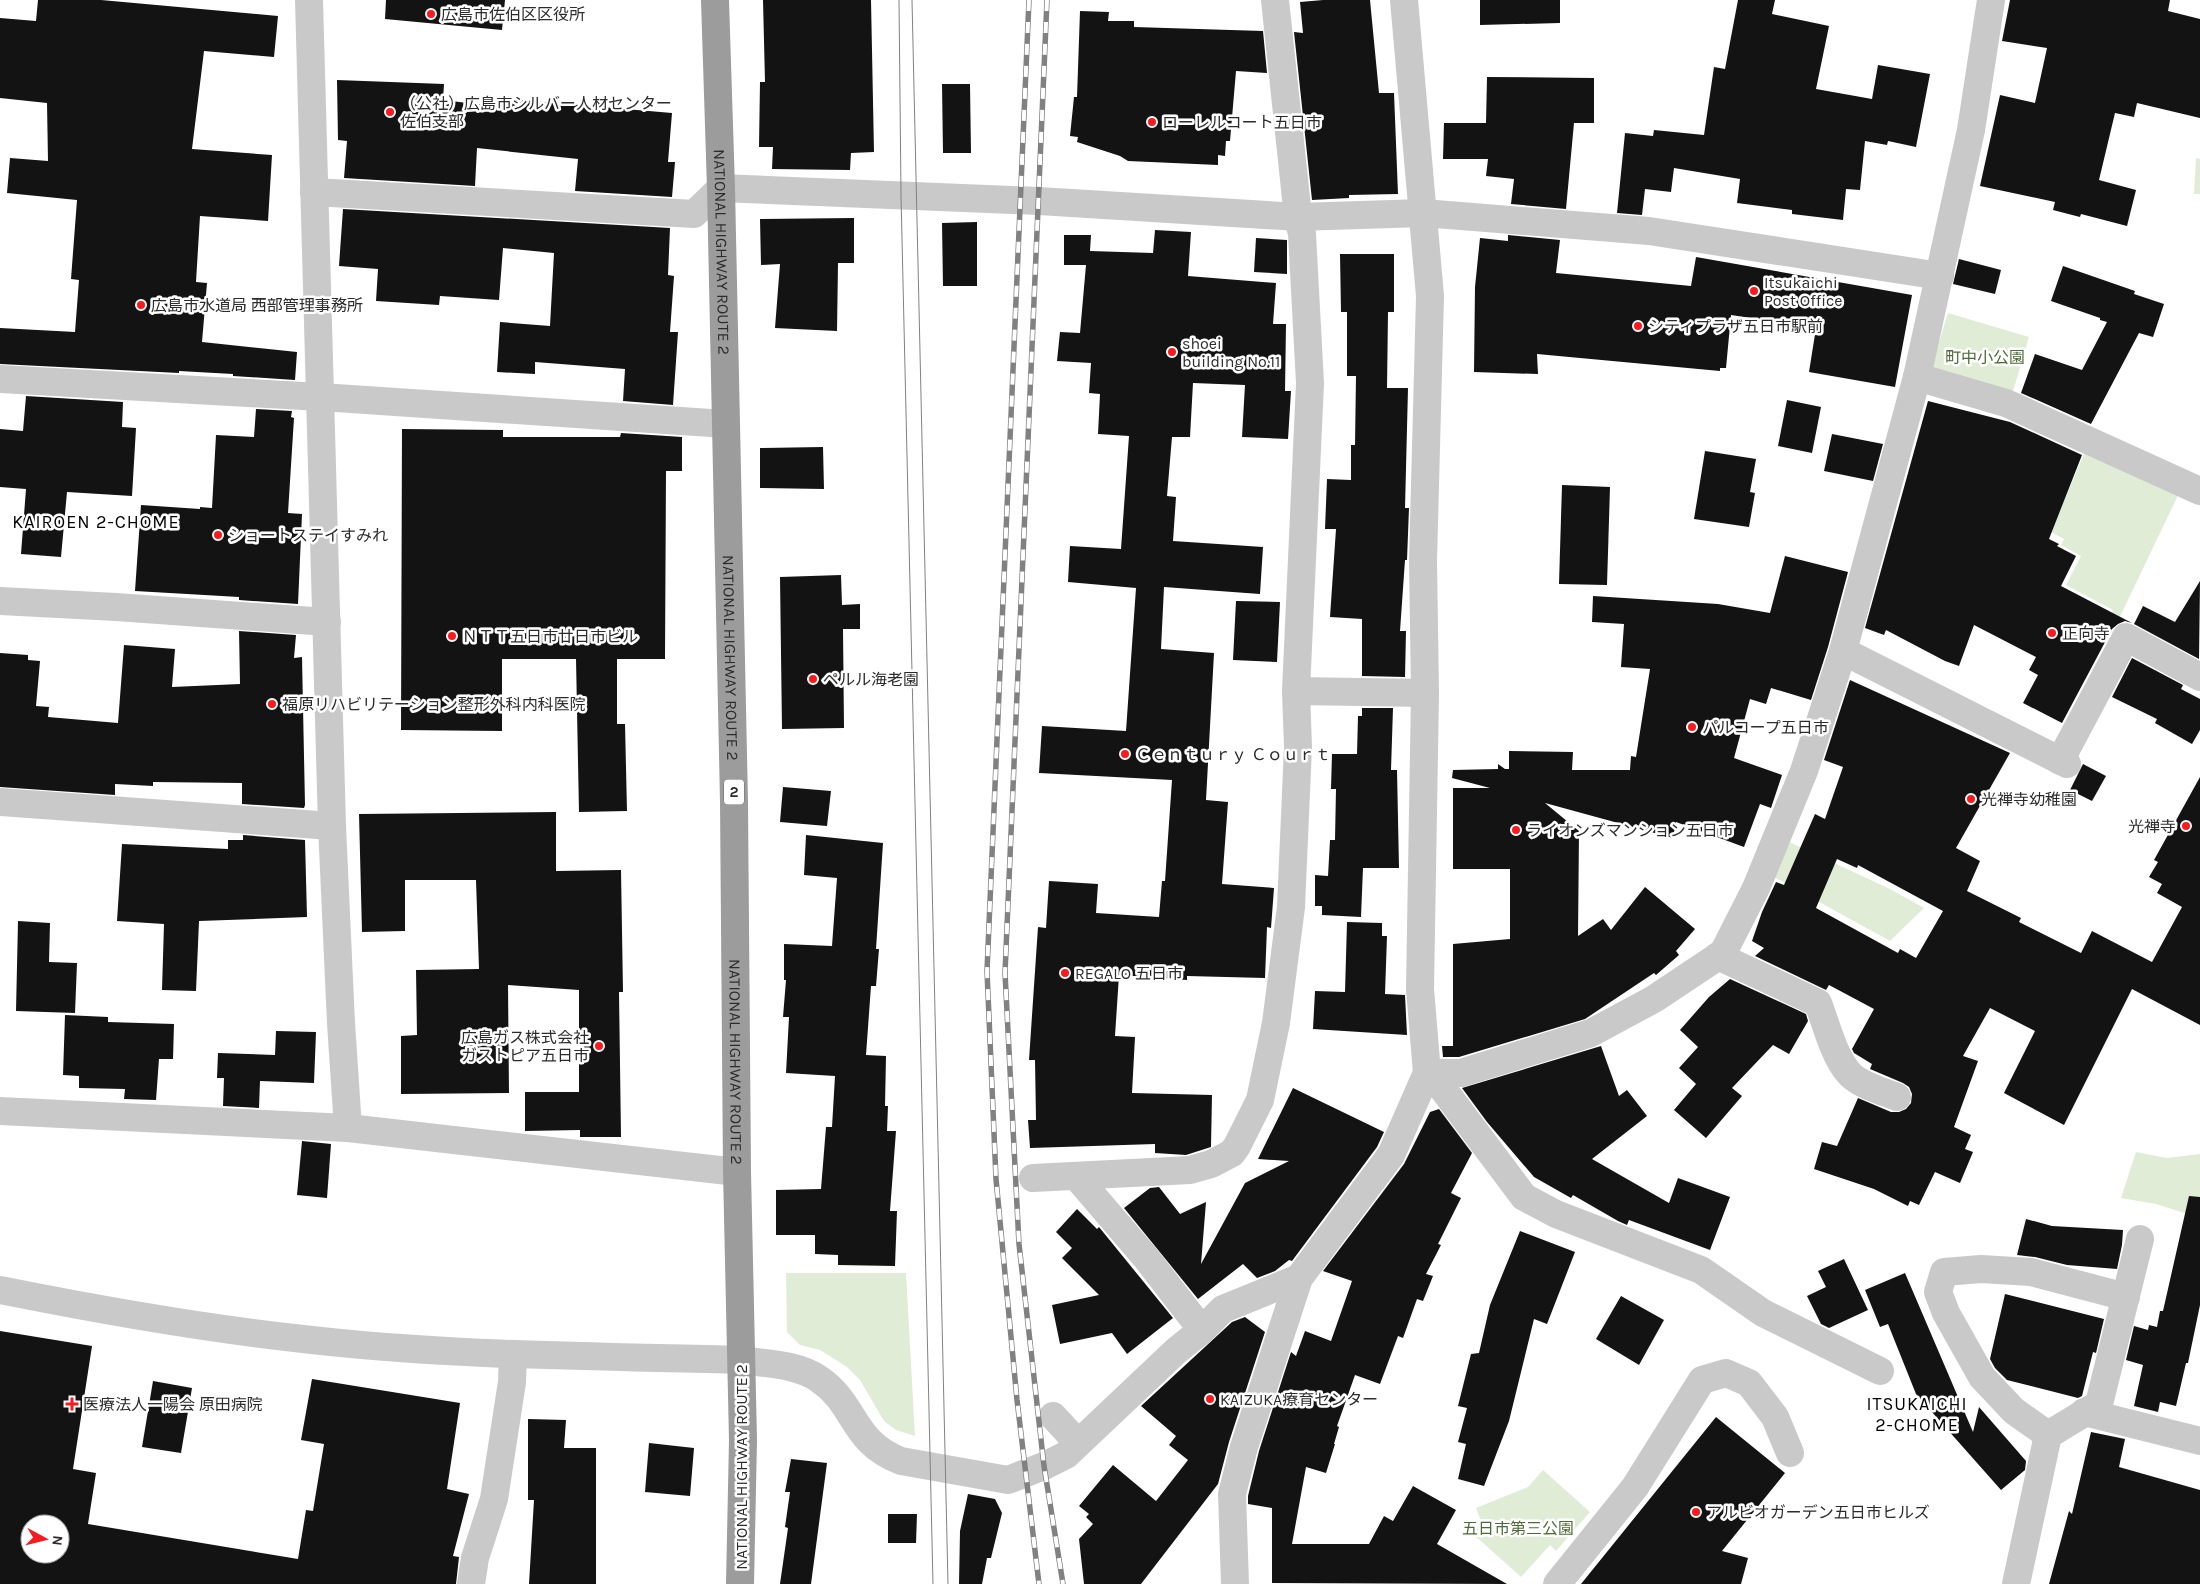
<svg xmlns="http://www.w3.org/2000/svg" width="2200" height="1584" viewBox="0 0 2200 1584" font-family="Karla,'Noto Sans JP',sans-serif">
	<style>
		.green { fill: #e1ecd7 }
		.building { fill: #131313; fill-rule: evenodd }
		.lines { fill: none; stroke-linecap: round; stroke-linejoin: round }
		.minor { stroke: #c9c9c9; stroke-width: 28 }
		.tertiary { stroke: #c9c9c9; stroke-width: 28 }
		.trunk { stroke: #9c9c9c; stroke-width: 28 }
		.tram { stroke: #818181; stroke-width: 1 }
		.rail-casing { stroke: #818181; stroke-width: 5.5 }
		.rail { stroke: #fff; stroke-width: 4; stroke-dasharray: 11; stroke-linecap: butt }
		.poi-dot { fill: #f71a1e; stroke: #fff; stroke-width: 2 }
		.labels { text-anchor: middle; stroke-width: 5; stroke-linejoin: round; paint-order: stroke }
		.shield { fill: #fff; stroke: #6b6b6b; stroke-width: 1 }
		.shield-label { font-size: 15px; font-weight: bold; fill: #2c2c2c }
		.poi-label { font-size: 16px; fill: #2c2c2c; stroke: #fff; text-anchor: start }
		.street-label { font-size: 16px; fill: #2c2c2c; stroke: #fff }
		.park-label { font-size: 16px; fill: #4c6c35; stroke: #fff }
		.neighbourhood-label { font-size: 18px; letter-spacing: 1px; fill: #000; stroke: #fff }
	</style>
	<rect width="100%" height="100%" fill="#fff"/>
	<g class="green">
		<polygon points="2196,158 2200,159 2200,194 2194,194"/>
		<polygon points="1948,313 2029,337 2011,398 1931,368"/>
		<polygon points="2087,447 2181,489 2116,625 2108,620 2113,610 2066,585 2081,556 2061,545 2064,539 2051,532"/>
		<polygon points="1787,841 1890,889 1924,908 1890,941 1772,876"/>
		<polygon points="2136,1152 2167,1158 2200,1154 2200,1218 2156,1204 2121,1198"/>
		<polygon points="786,1273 906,1273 915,1436 896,1430 884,1421 860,1380 847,1367 820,1350 800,1345 787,1332"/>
		<polygon points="1543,1470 1590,1512 1556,1551 1550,1545 1521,1577 1473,1534 1482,1523 1476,1508 1528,1487"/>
	</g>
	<g class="building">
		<polygon points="38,0 101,0 278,16 274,57 204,51 192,149 272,155 268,221 200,216 196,282 207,283 202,342 297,352 295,380 233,376 233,374 179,371 179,373 0,364 0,328 75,332 79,280 71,279 77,200 7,193 10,158 48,161 47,103 0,98 0,18 36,21"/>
		<polygon points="386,0 505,0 502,30 385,19"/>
		<polygon points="763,0 871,0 874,152 851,153 850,170 772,169 773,147 759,147 760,82 765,82"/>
		<polygon points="1323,0 1370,0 1379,93 1394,93 1398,194 1349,195 1349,198 1312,200 1294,32 1303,33 1300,2"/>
		<polygon points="1480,0 1560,0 1560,23 1480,25"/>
		<polygon points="1738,0 1775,0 1772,14 1829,26 1816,89 1872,99 1878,65 1930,74 1916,147 1888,141 1887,145 1865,141 1860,190 1846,189 1843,220 1792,214 1792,210 1737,203 1740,179 1674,168 1671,192 1645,189 1642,215 1617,213 1625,133 1653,136 1654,130 1704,135 1714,67 1725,69"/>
		<polygon points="2010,0 2170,0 2168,11 2200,19 2200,118 2137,103 2134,117 2115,113 2099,180 2136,190 2127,226 2081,214 2080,217 2053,210 2055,202 1980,186 2000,95 2035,103 2047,48 2002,41"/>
		<polygon points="1080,11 1109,12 1108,21 1134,21 1134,27 1263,31 1267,73 1236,71 1230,141 1226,141 1225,156 1218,155 1218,165 1128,161 1120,156 1077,142 1078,137 1070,136 1074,97 1077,97"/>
		<polygon points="1487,77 1594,78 1594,123 1574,123 1566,209 1511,204 1514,179 1486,176 1488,159 1443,159 1444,123 1486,123"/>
		<polygon points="337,80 444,84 443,100 508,108 509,99 672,113 668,162 675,162 672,197 575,191 578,159 477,148 475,186 344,178 347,141 338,140"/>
		<polygon points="942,84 970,84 971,153 943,153"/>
		<polygon points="343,209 670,228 668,275 674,276 670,332 678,332 673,405 623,401 625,369 535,362 535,374 497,372 500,322 550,326 554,253 503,248 499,300 440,296 439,305 376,301 378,269 339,266"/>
		<polygon points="854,218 854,263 838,263 837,331 775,328 780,264 761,265 760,219"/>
		<polygon points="977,222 977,286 943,286 942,223"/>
		<polygon points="1155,230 1191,232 1188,276 1276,283 1273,324 1286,324 1285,391 1291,391 1288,439 1242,437 1245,385 1193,383 1190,437 1172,437 1167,496 1176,497 1173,541 1263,547 1260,594 1164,587 1161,649 1214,653 1206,800 1228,802 1222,884 1274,888 1271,928 1267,927 1265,978 1187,976 1187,980 1119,975 1115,1036 1135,1037 1132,1093 1212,1095 1211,1147 1186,1155 1155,1153 1155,1144 1030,1148 1028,1120 1036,1120 1035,1060 1029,1060 1038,927 1046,928 1049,881 1098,884 1096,913 1159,917 1162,881 1165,881 1172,780 1039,773 1042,726 1126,731 1136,588 1068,582 1070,546 1121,549 1129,436 1098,434 1100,394 1089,393 1091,363 1057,361 1060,332 1080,333 1086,265 1064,265 1064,235 1091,235 1090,251 1153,253"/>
		<polygon points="1508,235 1560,240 1556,273 1691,286 1696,257 1912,295 1895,387 1809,372 1816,328 1731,315 1726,368 1720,368 1720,371 1537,354 1538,374 1474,372 1475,287 1480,238 1508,241"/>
		<polygon points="1256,238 1287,240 1287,274 1254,272"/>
		<polygon points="1340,254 1394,254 1394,312 1388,312 1387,388 1408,388 1405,508 1409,508 1407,560 1405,560 1400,631 1406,631 1405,677 1362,676 1362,619 1330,617 1336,529 1325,529 1327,479 1351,480 1351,445 1355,445 1356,376 1347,376 1347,312 1341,312"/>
		<polygon points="1959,259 2001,270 1995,294 1953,284"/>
		<polygon points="2063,266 2135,291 2134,294 2164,304 2153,337 2139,333 2091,424 2021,393 2035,354 2082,370 2107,322 2100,320 2100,318 2051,301"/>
		<polygon points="26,396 123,402 122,427 136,428 132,496 67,492 61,557 21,554 26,489 0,487 0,429 23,431"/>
		<polygon points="1787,400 1821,407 1812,453 1778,446"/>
		<polygon points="1928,401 2010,422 2082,455 2049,539 2059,544 2057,546 2076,556 2061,586 2132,623 2125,621 2118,624 2112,629 2062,723 2023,703 2038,675 2029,670 2036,657 1974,625 1959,666 1945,661 1886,630 1884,635 1865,628"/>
		<polygon points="256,409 292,411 291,417 294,418 288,513 302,514 298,604 239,600 239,597 135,591 141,505 200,509 200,507 212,508 216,435 254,437"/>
		<polygon points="402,429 503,430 503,437 620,437 621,433 682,437 682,471 666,471 665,659 617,659 617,724 625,724 627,811 579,812 576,659 502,659 502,731 401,730"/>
		<polygon points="1832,434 1883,444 1873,481 1824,471"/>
		<polygon points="823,447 824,489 760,488 760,448"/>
		<polygon points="1705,451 1756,459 1750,492 1755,493 1749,527 1694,519"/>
		<polygon points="1562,485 1610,487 1607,585 1559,584"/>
		<polygon points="1785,556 1848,572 1828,647 1811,700 1771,688 1766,704 1750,699 1734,758 1782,775 1771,808 1760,804 1744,847 1676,822 1673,838 1545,803 1579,831 1578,936 1603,919 1611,930 1645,887 1695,929 1676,951 1679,955 1656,975 1654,973 1585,1019 1459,1057 1443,1057 1442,1046 1453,1046 1453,944 1510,939 1510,869 1453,869 1453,788 1490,788 1452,778 1453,770 1498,769 1498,764 1505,769 1509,769 1509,751 1573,752 1572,770 1630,770 1631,756 1636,757 1650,669 1621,667 1624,624 1592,622 1593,596 1718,604 1770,613"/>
		<polygon points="841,575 842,605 860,604 860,629 843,629 844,728 782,729 780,577"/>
		<polygon points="2200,581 2199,659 2134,624 2143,606 2175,622"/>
		<polygon points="1236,601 1280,602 1277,662 1233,660"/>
		<polygon points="239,631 296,635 294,658 302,657 305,805 304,808 242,804 242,783 153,782 153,786 115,784 115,795 0,787 0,653 28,655 28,660 40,661 36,706 49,707 48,717 118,723 124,645 175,649 172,687 240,684"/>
		<polygon points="2132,658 2183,685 2181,689 2200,699 2200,730 2192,744 2155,723 2157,719 2112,697"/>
		<path d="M 1850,680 L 2010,753 L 1956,848 L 1980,861 L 1967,891 L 2021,918 L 2019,922 L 2081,953 L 2092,931 L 2152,962 L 2182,907 L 2157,893 L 2162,884 L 2149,877 L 2158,862 L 2154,860 L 2200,777 L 2200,1025 L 2132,989 L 2064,1125 L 2004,1093 L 2035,1031 L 1990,1008 L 1963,1056 L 1978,1061 L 1954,1127 L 1971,1135 L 1965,1149 L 1973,1152 L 1960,1183 L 1935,1172 L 1919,1205 L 1910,1201 L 1908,1206 L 1874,1189 L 1814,1169 L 1822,1142 L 1837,1146 L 1858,1098 L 1891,1112 L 1899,1112 L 1906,1109 L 1911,1103 L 1912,1094 L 1909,1087 L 1903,1083 L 1870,1069 L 1872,1064 L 1854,1053 L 1852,1049 L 1874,1009 L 1829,985 L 1826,990 L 1755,956 L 1764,948 L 1752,941 L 1762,912 L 1776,882 L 1784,885 L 1815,814 L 1825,819 L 1843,767 L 1824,760 ZM 1837,859 L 1857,868 L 1858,865 L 1943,911 L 1916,958 L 1900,949 L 1898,953 L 1816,908 Z"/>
		<polygon points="1362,708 1393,708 1391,770 1397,770 1399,868 1363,868 1361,917 1322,915 1322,906 1315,906 1315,875 1328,876 1330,840 1335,840 1336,789 1331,789 1332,754 1357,754 1358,716 1362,716"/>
		<polygon points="2083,764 2106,776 2092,801 2070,790"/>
		<polygon points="783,787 831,791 827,826 780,822"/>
		<polygon points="556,812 556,871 621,870 623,992 619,992 621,1137 580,1137 580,1130 525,1131 525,1092 579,1092 579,990 508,985 509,1093 401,1094 401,1036 417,1035 416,970 479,969 476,880 405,880 405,931 362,932 359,814"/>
		<polygon points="243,835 305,840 307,917 199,921 196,991 162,990 164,924 117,921 122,844 228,849 228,840 243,840"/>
		<polygon points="806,835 883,843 876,949 879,949 876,986 871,986 866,1055 886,1056 885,1106 888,1106 887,1131 896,1131 890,1211 897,1211 895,1266 838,1265 838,1255 815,1254 815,1235 776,1235 776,1190 821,1189 826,1127 832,1127 835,1076 786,1073 789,1017 783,1017 786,980 784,980 784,944 832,946 837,878 804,875"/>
		<polygon points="18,921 50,923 49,962 77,963 75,1013 16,1011"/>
		<polygon points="1347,922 1382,923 1382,936 1387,936 1385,994 1405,995 1407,1035 1313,1029 1315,991 1345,992"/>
		<polygon points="1730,979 1806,1014 1808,1021 1789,1054 1773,1045 1732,1088 1742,1096 1706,1138 1674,1110 1696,1084 1679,1068 1698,1047 1680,1030 1709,997"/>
		<polygon points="65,1015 108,1017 108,1022 174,1024 173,1059 159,1059 156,1100 124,1099 125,1089 79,1088 79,1076 63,1075"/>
		<polygon points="276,1031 316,1032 314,1083 260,1081 259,1108 223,1106 224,1078 217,1078 218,1053 275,1055"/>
		<polygon points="1601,1046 1619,1096 1627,1090 1647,1116 1592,1159 1669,1203 1678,1178 1730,1197 1710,1250 1629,1220 1627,1225 1618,1221 1573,1195 1571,1198 1534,1177 1487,1122 1462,1088"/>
		<polygon points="1293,1088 1384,1132 1377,1147 1292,1261 1289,1260 1275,1271 1257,1278 1243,1264 1198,1299 1124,1208 1150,1188 1159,1187 1180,1214 1206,1202 1201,1264 1245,1183 1289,1161 1258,1159"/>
		<polygon points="1439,1109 1472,1153 1451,1193 1461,1198 1438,1244 1441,1245 1426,1274 1433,1276 1423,1301 1417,1299 1403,1338 1398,1336 1380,1384 1355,1375 1337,1426 1339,1427 1334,1444 1335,1444 1326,1473 1306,1467 1292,1544 1369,1544 1384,1516 1393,1521 1413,1486 1456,1510 1437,1544 1507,1584 1272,1583 1272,1508 1248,1504 1248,1496 1259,1451 1291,1352 1296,1356 1305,1331 1331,1341 1352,1281 1323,1271 1404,1164 1430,1112"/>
		<polygon points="302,1141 331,1144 327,1198 297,1195"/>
		<polygon points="2189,1196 2200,1197 2200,1305 2188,1363 2186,1363 2176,1406 2160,1402 2158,1412 2134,1406 2143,1365 2126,1360 2134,1326 2148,1330 2149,1325 2157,1327 2160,1311 2163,1311"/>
		<polygon points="1077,1209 1097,1229 1099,1227 1173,1318 1127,1354 1112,1333 1060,1344 1052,1305 1099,1295 1062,1258 1072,1248 1056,1232"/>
		<polygon points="2026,1219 2052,1226 2123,1230 2122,1245 2117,1269 2067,1265 2035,1257 2017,1255"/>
		<polygon points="1520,1231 1575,1252 1547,1324 1534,1319 1509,1421 1484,1486 1458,1479 1466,1444 1458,1442 1467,1408 1458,1406 1471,1354 1479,1353 1490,1305"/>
		<polygon points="1844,1259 1868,1310 1829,1328 1821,1324 1807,1296 1826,1287 1818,1271"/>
		<polygon points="1905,1273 1973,1432 1979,1407 2026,1461 2025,1470 2001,1490 1916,1394 1888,1324 1880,1327 1865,1290"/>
		<polygon points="2005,1294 2104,1319 2096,1353 2093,1352 2082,1396 2078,1398 2007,1380 1995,1368 1990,1359"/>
		<polygon points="1621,1296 1664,1320 1639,1365 1596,1339"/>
		<polygon points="1245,1317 1265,1332 1229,1442 1218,1484 1141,1584 1084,1584 1079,1539 1093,1524 1086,1517 1089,1514 1079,1506 1113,1465 1156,1501 1188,1460 1169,1445 1176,1436 1141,1406 1232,1322"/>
		<path d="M 0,1331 L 92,1346 L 73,1469 L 96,1473 L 88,1524 L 298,1559 L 306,1510 L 313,1511 L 324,1444 L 301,1440 L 312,1379 L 460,1403 L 447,1489 L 469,1494 L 453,1556 L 459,1557 L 456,1584 L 0,1584 ZM 30,1524 L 60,1524 L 60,1554 L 30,1554 Z"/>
		<polygon points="153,1381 192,1388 181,1453 142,1447"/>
		<polygon points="1716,1417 1785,1473 1722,1551 1748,1558 1741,1584 1581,1584"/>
		<polygon points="528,1419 566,1420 564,1448 596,1448 596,1584 529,1584 534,1500 528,1500"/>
		<polygon points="2091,1432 2125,1439 2119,1467 2200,1490 2200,1584 2049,1584 2069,1511 2072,1514"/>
		<polygon points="649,1443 694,1448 690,1496 645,1492"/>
		<polygon points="791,1459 827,1463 811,1584 780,1584 788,1528 785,1527 790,1492 785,1492"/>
		<polygon points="968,1494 995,1499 1002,1513 991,1558 987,1558 982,1584 959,1584 960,1531"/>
		<polygon points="888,1514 917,1514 916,1543 888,1543"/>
	</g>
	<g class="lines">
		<g class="minor">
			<polyline points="314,192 694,214 721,188 1039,201 1298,217 1423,213 1649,231 1940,276"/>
			<polyline points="1917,377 2006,403 2200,491"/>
			<polyline points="0,379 321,397 726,424"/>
			<polyline points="0,601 116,607 327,622"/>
			<polyline points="1843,651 2067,764"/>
			<polyline points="1296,691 1425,693"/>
			<polyline points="2060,761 2126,637 2200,677"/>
			<polyline points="0,802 332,826"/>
			<path d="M 1718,956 L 1818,1003 C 1826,1024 1834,1056 1848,1072 C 1858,1085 1882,1091 1897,1097"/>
			<polyline points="1427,1073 1461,1073 1591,1033 1654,999 1723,953 1756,888 1804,771 1843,651 1917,377 1971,130 1991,0"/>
			<polyline points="1427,1073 1443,1089 1524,1197 1556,1214 1701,1270 1763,1313 1880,1371"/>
			<polyline points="0,1111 348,1128 737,1172"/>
			<polyline points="1076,1176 1147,1259 1202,1330"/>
			<polyline points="1033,1178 1190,1170 1211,1164 1232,1153 1237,1146 1260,1100 1276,1023 1291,907 1298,747 1296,691 1310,383 1302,234 1298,217 1275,0"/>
			<path d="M 741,1360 C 766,1364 798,1364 819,1379 C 857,1405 851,1442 901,1461 L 1008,1480 L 1044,1466 L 1066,1455 L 1176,1351 L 1202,1330 L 1223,1309 L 1299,1278"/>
			<polyline points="2084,1412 2200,1441"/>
			<polyline points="1053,1416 1078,1443"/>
			<polyline points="2048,1435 2014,1411 1982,1377 1946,1313 1938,1292 1944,1272 1981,1269 2031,1272 2126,1297"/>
			<polyline points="471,1584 475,1558 494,1499 512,1382 513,1354"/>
			<polyline points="1235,1584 1232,1494 1244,1447 1299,1278 1391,1155 1427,1073"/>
			<polyline points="1557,1584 1635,1487 1702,1380 1726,1373 1749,1383 1775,1417 1790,1453"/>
			<polyline points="2016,1584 2048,1435 2099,1404 2140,1239"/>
		</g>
		<g class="tertiary">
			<polyline points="309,0 332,826 341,1023 348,1128"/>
			<polyline points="1404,0 1430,296 1423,561 1425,693 1420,989 1427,1073"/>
			<path d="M 0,1290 C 100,1310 201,1328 303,1339 C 448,1356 595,1356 741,1360"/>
		</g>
		<path class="trunk" id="s1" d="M 715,0 L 721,188 L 734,802 L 737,1172 L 743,1440 L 740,1584"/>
		<g class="tram">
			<polyline points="899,0 901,195 933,1584"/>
			<polyline points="912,0 948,1584"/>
		</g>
		<g class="rail-casing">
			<g id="rail">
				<polyline points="1029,0 987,971 996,1179 1017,1400 1039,1584"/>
				<polyline points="1047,0 1005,973 1019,1244 1044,1466 1063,1584"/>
			</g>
		</g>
		<use href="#rail" class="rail"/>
	</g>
	<g class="poi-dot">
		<circle cx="431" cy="14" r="5"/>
		<circle cx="390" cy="112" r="5"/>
		<circle cx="1152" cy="122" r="5"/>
		<circle cx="1754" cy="291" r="5"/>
		<circle cx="141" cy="305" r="5"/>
		<circle cx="1638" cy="326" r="5"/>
		<circle cx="1172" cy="352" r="5"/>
		<circle cx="218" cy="535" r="5"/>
		<circle cx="2052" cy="633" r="5"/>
		<circle cx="452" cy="636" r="5"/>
		<circle cx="813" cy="679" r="5"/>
		<circle cx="272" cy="704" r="5"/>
		<circle cx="1692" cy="727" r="5"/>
		<circle cx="1125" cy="754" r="5"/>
		<circle cx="1971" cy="799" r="5"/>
		<circle cx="2186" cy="826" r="5"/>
		<circle cx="1516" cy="830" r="5"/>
		<circle cx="1065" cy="973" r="5"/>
		<circle cx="599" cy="1046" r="5"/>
		<circle cx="1210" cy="1399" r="5"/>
		<path d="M69.5 1396.5h5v5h5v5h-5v5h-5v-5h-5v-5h5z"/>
		<circle cx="1696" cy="1512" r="5"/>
	</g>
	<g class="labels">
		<rect class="shield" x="724" y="779.5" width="20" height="25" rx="4"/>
		<g class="shield-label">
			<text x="734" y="797">2</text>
		</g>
		<g class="poi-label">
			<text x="441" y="20">広島市佐伯区区役所</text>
			<text x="400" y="109">（公社）広島市シルバー人材センター<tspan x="400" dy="18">佐伯支部</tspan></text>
			<text x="1162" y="128">ローレルコート五日市</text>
			<text x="1764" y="288">Itsukaichi<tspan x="1764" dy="18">Post Office</tspan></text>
			<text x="151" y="311">広島市水道局 西部管理事務所</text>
			<text x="1648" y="332">シティプラザ五日市駅前</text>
			<text x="1182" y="349">shoei<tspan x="1182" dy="18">building No.11</tspan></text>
			<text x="228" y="541">ショートステイすみれ</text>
			<text x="2062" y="639">正向寺</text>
			<text x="462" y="642">ＮＴＴ五日市廿日市ビル</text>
			<text x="823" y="685">ペルル海老園</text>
			<text x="282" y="710">福原リハビリテーション整形外科内科医院</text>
			<text x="1702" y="733">パルコープ五日市</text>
			<text x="1135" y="760">Ｃｅｎｔｕｒｙ Ｃｏｕｒｔ</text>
			<text x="1981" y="805">光禅寺幼稚園</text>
			<text x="2176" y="832" text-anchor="end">光禅寺</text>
			<text x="1526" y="836">ライオンズマンション五日市</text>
			<text x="1075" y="979">REGALO 五日市</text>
			<text x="589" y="1043" text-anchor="end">広島ガス株式会社<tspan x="589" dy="18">ガストピア五日市</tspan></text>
			<text x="1220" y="1405">KAIZUKA療育センター</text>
			<text x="83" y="1410">医療法人一陽会 原田病院</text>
			<text x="1706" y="1518">アルビオガーデン五日市ヒルズ</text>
		</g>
		<g class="street-label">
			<text dy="6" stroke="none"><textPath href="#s1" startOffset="252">NATIONAL HIGHWAY ROUTE 2</textPath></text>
			<text dy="6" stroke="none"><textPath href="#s1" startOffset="658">NATIONAL HIGHWAY ROUTE 2</textPath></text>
			<text dy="6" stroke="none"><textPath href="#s1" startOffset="1062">NATIONAL HIGHWAY ROUTE 2</textPath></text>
			<text transform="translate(741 1467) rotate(-90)" y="6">NATIONAL HIGHWAY ROUTE 2</text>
		</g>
		<g class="park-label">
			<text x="1985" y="363">町中小公園</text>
			<text x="1518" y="1534">五日市第三公園</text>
		</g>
		<g class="neighbourhood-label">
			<text x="96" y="528">KAIROEN 2-CHOME</text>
			<text x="1917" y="1410">ITSUKAICHI<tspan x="1917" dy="21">2-CHOME</tspan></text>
		</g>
	</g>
	<g transform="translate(45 1539) rotate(97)"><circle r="24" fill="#ffffff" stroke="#ababab"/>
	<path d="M0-4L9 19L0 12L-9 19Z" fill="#f71a1e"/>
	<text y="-8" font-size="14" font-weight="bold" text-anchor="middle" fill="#2c2c2c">N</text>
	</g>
</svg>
